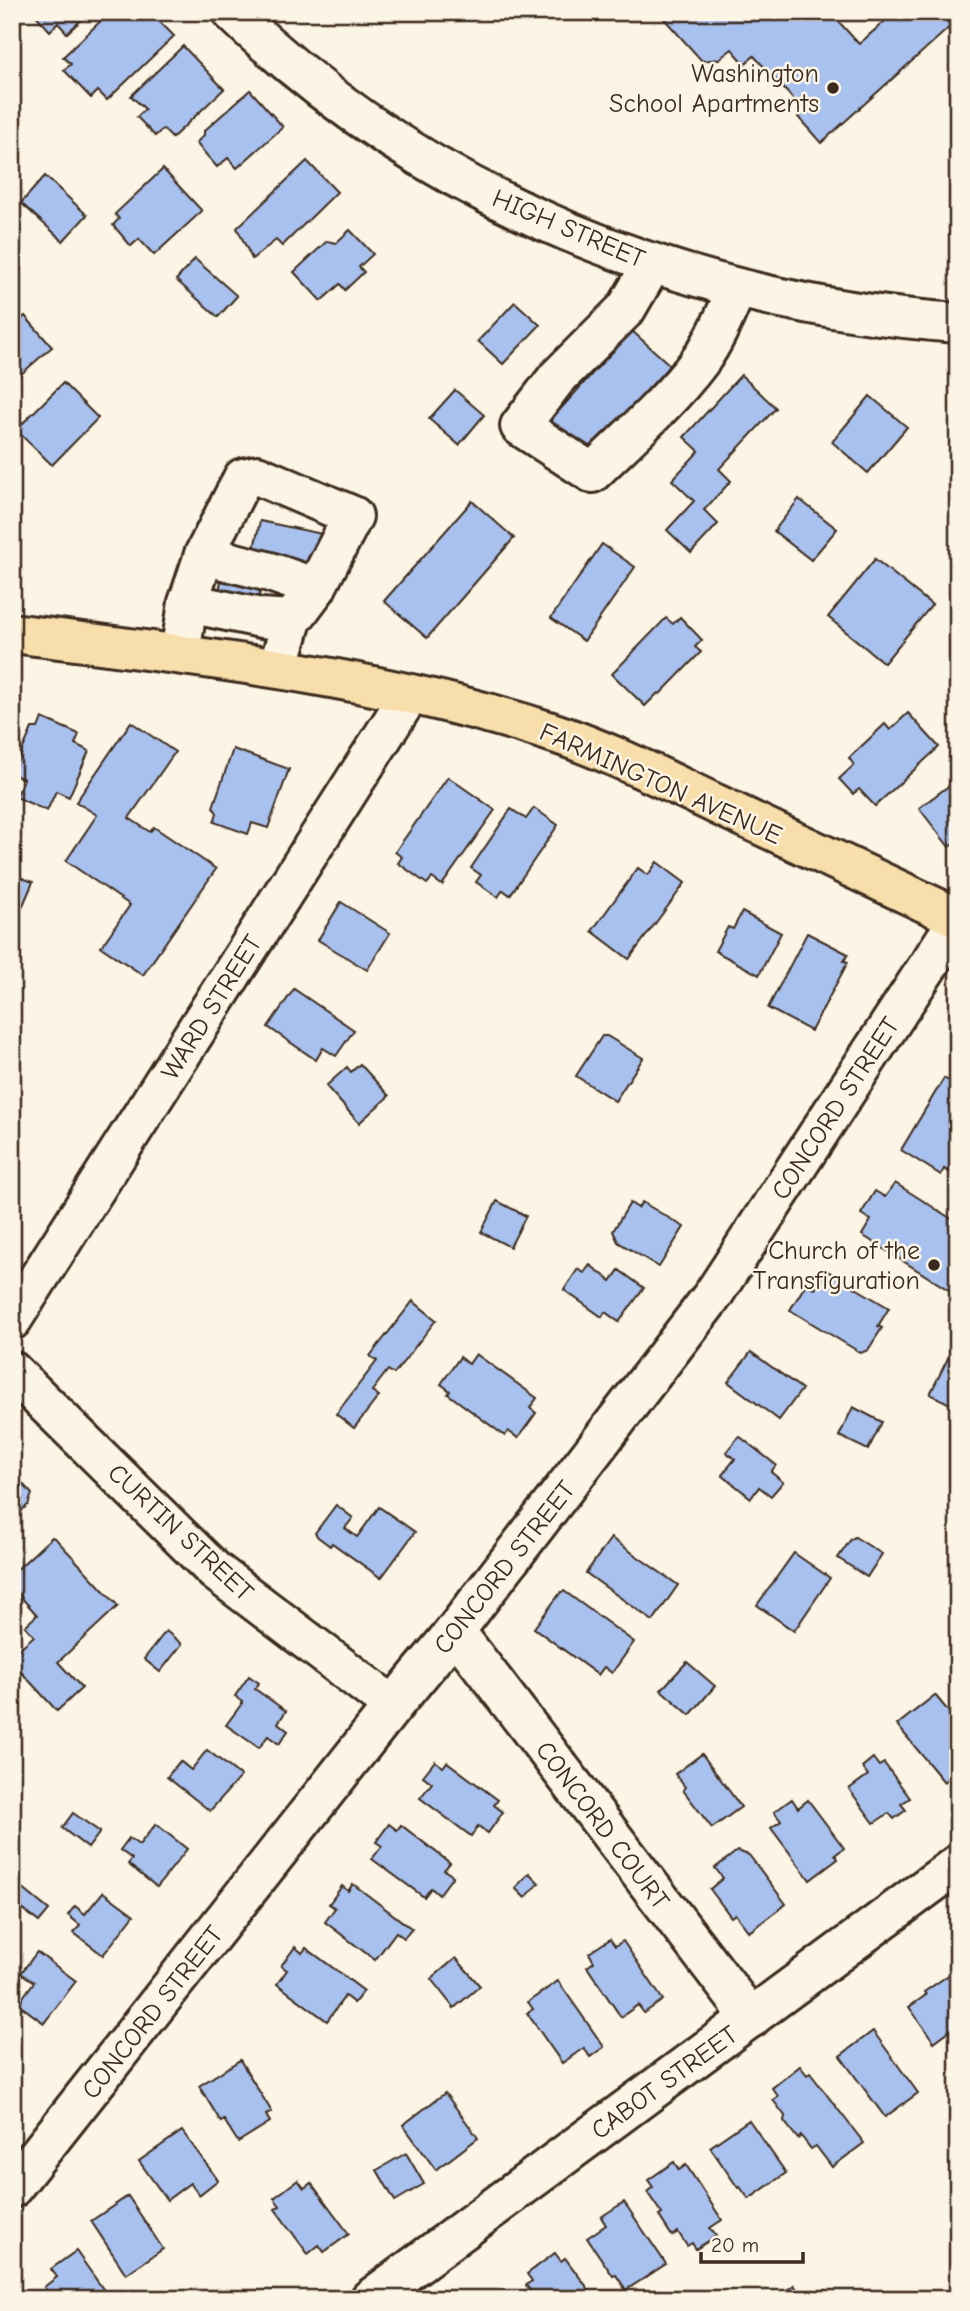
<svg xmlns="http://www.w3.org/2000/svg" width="970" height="2311" viewBox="0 0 970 2311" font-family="'Comic Neue',sans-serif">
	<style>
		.building { fill: #a9c1ee; stroke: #3b2a1e; stroke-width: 2 }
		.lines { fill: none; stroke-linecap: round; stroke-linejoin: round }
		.minor-casing { stroke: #3b2a1e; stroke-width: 44 }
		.major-casing { stroke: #3b2a1e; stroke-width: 44 }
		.minor { stroke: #fcf5e5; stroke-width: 38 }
		.major { stroke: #f8deab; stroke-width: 38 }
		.poi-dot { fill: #3b2a1e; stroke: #fcf5e5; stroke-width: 2.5 }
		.labels { text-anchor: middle; stroke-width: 5; stroke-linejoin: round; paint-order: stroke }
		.poi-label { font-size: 26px; fill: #3b2a1e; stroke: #fcf5e5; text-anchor: end }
		.street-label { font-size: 26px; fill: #3b2a1e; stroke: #fcf5e5 }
	</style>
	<rect width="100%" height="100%" fill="#fcf5e5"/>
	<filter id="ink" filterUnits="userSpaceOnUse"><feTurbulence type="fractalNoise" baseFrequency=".0143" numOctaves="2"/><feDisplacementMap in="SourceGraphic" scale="14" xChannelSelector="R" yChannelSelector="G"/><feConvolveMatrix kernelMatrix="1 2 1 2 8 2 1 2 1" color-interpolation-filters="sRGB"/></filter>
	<g filter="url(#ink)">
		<g class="building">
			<polygon points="33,12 90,12 67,33 58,23 50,31"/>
			<polygon points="110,12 150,12 174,36 107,100 98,91 91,98 64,70 71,64 63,57"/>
			<polygon points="658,12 830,12 859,44 895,12 939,12 951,26 821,143 798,117 804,111 754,56 745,64 732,49 719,59 702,61"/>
			<polygon points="183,46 224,89 172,138 163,129 155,136 137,117 145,109 131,96"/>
			<polygon points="250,90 283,127 237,168 228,158 217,167 196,143 204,135 204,131"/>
			<polygon points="307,161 337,192 282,246 276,240 252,259 237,228"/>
			<polygon points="163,169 202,211 154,255 139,239 131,246 113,225 119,219 115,214"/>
			<polygon points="45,176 87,215 63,241 21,203"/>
			<polygon points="350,230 373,254 359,267 364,272 345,290 340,284 321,301 294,272 327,241 336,243"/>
			<polygon points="195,259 237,296 218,317 176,280"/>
			<polygon points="515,302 540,325 503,364 478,341"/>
			<polygon points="25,316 52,347 12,382 12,327"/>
			<polygon points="631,330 670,365 586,458 548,423"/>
			<polygon points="741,375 776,408 719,469 731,481 704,510 718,524 691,553 667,530 694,501 672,480 699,451 684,437"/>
			<polygon points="63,383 98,418 52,465 16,430"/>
			<polygon points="455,390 484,415 459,445 429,419"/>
			<polygon points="870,396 907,427 868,473 832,442"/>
			<polygon points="799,499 837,529 811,560 774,531"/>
			<polygon points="472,501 514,538 427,638 384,601"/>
			<polygon points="260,521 322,534 313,576 251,562"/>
			<polygon points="602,544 635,567 584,641 551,618"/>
			<polygon points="875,559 932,605 884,663 828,617"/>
			<polygon points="223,569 263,576 256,612 217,604"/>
			<polygon points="680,617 702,640 695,647 701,652 660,694 658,693 645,706 612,674 666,618 673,624"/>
			<polygon points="908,713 939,747 875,806 859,789 853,794 839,779 854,765 849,758 885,724 890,730"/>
			<polygon points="42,718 79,734 75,744 89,751 69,797 56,791 47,811 16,797 24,779 12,774 32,728 38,728"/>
			<polygon points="131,722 175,752 129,818 150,832 154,827 216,869 143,975 101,947 130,905 66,861 97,815 76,802"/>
			<polygon points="233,749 289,769 268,828 252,823 248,834 214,822 217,813 213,807"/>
			<polygon points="448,777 495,810 442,885 432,878 427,884 398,863 402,857 395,852"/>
			<polygon points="958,779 958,841 949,847 919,808"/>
			<polygon points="534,808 558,825 510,895 503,890 498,897 476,882 481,875 471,868 511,809 526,819"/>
			<polygon points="657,862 685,883 629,959 592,931 638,868 648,875"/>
			<polygon points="12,874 33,882 21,910 12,906"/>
			<polygon points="341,902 390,933 367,970 318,940"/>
			<polygon points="742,912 781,933 759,975 715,951 728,927 733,929"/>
			<polygon points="807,933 848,954 844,961 848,962 811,1031 768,1008"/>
			<polygon points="294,989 354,1030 336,1056 323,1048 316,1060 268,1027"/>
			<polygon points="602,1036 607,1036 643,1058 615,1101 576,1076"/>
			<polygon points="360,1064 389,1096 359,1123 326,1086 347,1067 351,1072"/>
			<polygon points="944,1078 958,1087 958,1177 944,1169 941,1175 901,1150"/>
			<polygon points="895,1183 958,1223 958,1296 862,1235 871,1220 861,1214 875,1191 885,1197"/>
			<polygon points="497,1201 526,1216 510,1247 481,1232"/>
			<polygon points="642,1202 684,1227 659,1267 618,1242 613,1231 630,1203 638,1208"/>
			<polygon points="590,1265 611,1281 619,1270 644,1288 619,1322 605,1312 602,1317 564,1290 578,1269 584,1273"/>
			<polygon points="826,1270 889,1308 878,1326 882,1328 868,1350 861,1353 790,1310 806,1284 815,1289"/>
			<polygon points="413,1301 436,1320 394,1374 388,1370 372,1391 379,1396 354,1428 336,1414 377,1361 370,1356"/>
			<polygon points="751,1352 802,1389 779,1420 728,1382"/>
			<polygon points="476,1354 537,1398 530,1408 536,1413 518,1438 508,1431 505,1436 448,1394 450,1391 441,1384 460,1357 469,1364"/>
			<polygon points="948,1358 958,1363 958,1408 930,1394"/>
			<polygon points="853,1407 882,1422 868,1450 839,1436"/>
			<polygon points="739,1436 776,1465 771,1472 783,1482 771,1496 759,1487 751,1498 722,1475 735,1459 726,1452"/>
			<polygon points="12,1472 32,1494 28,1505 12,1519"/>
			<polygon points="336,1505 353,1518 345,1528 357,1537 379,1507 415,1532 381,1578 332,1543 330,1546 318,1537 315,1533"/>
			<polygon points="52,1537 56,1539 118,1606 58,1662 82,1688 57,1711 12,1662 12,1655 34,1636 25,1626 37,1615 12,1587 12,1574"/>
			<polygon points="855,1537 882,1554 867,1577 838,1558 851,1539"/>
			<polygon points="611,1538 678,1585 653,1621 586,1573"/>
			<polygon points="794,1553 830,1578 794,1631 757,1605"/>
			<polygon points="564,1591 634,1642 612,1673 604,1667 598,1675 534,1628 561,1592"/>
			<polygon points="166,1631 182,1644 160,1672 144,1659"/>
			<polygon points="687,1662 715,1686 690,1715 661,1690"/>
			<polygon points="249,1676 259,1683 255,1689 286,1711 278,1723 288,1731 279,1744 268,1736 259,1748 226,1725 243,1702 235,1696"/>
			<polygon points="935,1695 958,1723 958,1771 944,1782 897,1725"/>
			<polygon points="207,1750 241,1776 210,1811 167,1777 180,1761 191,1770"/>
			<polygon points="702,1754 741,1807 712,1828 683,1790 685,1787 675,1774"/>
			<polygon points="873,1758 879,1766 884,1763 910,1798 901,1804 906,1810 894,1819 889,1813 874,1823 849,1789 868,1775 862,1767"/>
			<polygon points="435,1761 443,1767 447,1762 498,1800 494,1805 503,1812 488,1833 478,1826 471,1836 420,1798 432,1783 423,1776"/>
			<polygon points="792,1799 798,1808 808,1800 844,1848 835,1855 838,1859 810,1880 771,1828 781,1821 774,1812"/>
			<polygon points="73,1813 100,1832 88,1848 62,1828"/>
			<polygon points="156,1824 187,1849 157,1887 128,1864 132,1859 120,1850 129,1838 139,1845"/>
			<polygon points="389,1824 397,1830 401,1825 450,1863 444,1870 453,1876 439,1895 431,1888 424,1897 372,1859 382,1846 376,1842"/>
			<polygon points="737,1851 749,1855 786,1904 749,1932 735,1914 731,1917 710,1889 723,1878 715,1868"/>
			<polygon points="529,1873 539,1883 525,1898 515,1888"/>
			<polygon points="353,1884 412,1929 404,1938 396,1932 375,1960 325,1922 335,1908 329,1904 342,1886 348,1891"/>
			<polygon points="22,1888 49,1910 39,1922 12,1901"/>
			<polygon points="103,1892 134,1915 103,1955 74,1933 80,1925 68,1915 75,1906 85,1914"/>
			<polygon points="610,1939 615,1946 623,1941 663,2000 644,2013 638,2005 621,2017 587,1967 594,1962 589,1953"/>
			<polygon points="295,1947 302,1953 306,1948 364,1991 354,2003 345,1996 327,2021 277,1984 287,1970 281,1966"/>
			<polygon points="37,1952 76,1981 44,2023 18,2004 34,1982 21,1973"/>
			<polygon points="456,1958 480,1986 454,2008 431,1979"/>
			<polygon points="950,1974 958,1984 958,2029 956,2026 934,2042 909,2007 926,1995 924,1992"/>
			<polygon points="558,1981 604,2047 590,2057 584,2048 562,2063 527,2013 533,2009 528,2002"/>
			<polygon points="873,2031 918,2093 885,2117 840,2056"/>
			<polygon points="240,2060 272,2112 266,2115 270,2122 238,2142 224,2120 221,2122 199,2086"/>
			<polygon points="800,2066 807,2075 810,2073 864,2143 832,2167 816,2146 811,2149 801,2136 798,2139 784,2121 785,2116 773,2100 778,2096 772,2088"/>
			<polygon points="445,2093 478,2138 436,2170 403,2125"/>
			<polygon points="749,2120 786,2173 749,2199 740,2187 738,2188 710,2147"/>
			<polygon points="182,2131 218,2180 199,2195 190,2183 167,2200 139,2161"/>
			<polygon points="406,2153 424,2184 395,2201 377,2170"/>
			<polygon points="674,2162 679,2170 686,2165 722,2220 710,2228 716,2236 696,2249 692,2243 687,2246 678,2232 672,2236 659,2216 662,2214 647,2192 653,2187 648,2180"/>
			<polygon points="298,2180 304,2188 311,2183 349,2234 324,2252 319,2245 308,2254 275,2209 280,2206 274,2198"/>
			<polygon points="128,2196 163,2249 126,2274 91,2221"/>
			<polygon points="624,2202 666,2264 626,2290 616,2275 613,2276 587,2238 606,2225 601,2217"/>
			<polygon points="76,2251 110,2299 52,2299 44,2287 57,2277 51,2269"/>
			<polygon points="555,2253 561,2261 565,2258 596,2299 536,2299 526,2285 532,2281 527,2274"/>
			<polygon points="794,2285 804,2299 775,2299"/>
		</g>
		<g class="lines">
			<g class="minor-casing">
				<g id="minor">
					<path d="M 232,12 C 427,201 690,304 958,323"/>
					<path d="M 653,263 L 626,309 L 557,378 L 520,426 L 592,473 C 629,437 669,402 700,361 C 716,339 726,313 737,288"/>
					<polyline points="204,555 270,572 316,588"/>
					<polyline points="188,603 261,618 292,620"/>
					<polyline points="180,654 188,603 204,555 243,478 257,475 353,516 316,588 292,620 278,668"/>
					<polyline points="12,1320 410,694"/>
					<polyline points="12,1371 215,1571 393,1706"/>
					<polyline points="455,1631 751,2018"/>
					<polyline points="12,2188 393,1706 455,1631 713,1295 958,920"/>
					<polyline points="370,2299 958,1864"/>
				</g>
			</g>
			<g class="major-casing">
				<path id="major" d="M 12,633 C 192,656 375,675 548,731 C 607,750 663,779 718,805 C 798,843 878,881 958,918"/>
			</g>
			<use href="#minor" class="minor"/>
			<use href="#major" class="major"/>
		</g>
	</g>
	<g class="poi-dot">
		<circle cx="833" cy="88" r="7"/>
		<circle cx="934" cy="1265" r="7"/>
	</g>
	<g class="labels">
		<g class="poi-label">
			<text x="819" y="82">Washington<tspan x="819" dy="30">School Apartments</tspan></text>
			<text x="920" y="1259">Church of the<tspan x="920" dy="30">Transfiguration</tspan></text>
		</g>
		<g class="street-label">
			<text transform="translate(569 228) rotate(23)" y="9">HIGH STREET</text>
			<text transform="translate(661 783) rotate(24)" y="9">FARMINGTON AVENUE</text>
			<text transform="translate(211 1007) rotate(-58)" y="9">WARD STREET</text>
			<text transform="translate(835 1108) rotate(-57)" y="9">CONCORD STREET</text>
			<text transform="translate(181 1532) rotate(43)" y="9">CURTIN STREET</text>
			<text transform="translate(504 1567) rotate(-52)" y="9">CONCORD STREET</text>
			<text transform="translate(603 1825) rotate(53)" y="9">CONCORD COURT</text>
			<text transform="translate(152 2012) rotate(-52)" y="9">CONCORD STREET</text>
			<text transform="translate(664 2082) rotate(-36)" y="9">CABOT STREET</text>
		</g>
	</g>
	<rect width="970" height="2311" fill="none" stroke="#fcf5e5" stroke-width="42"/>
	<rect x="21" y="21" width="928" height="2269" fill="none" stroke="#3b2a1e" stroke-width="2.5" filter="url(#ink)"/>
	<path d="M701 2252v10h102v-10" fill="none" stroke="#3b2a1e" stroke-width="3.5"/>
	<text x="711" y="2252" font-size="21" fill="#3b2a1e" stroke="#fcf5e5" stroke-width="5" paint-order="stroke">20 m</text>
</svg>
